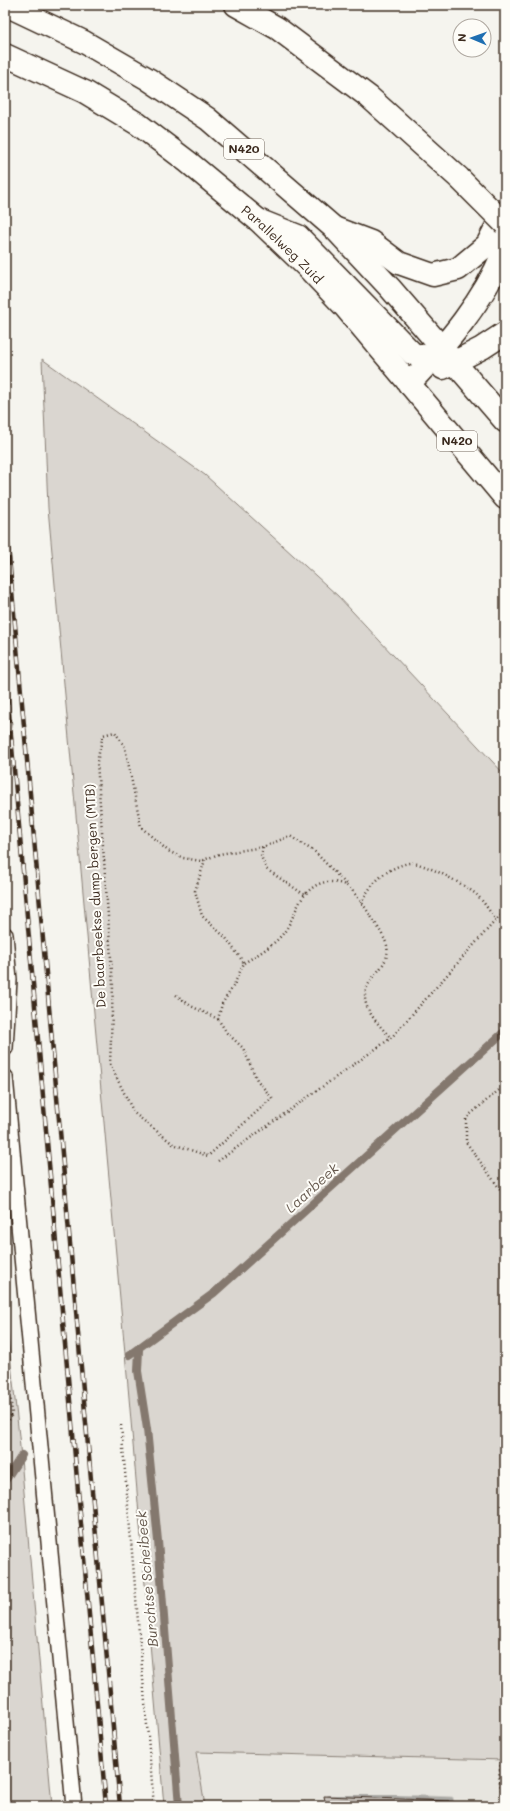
<svg xmlns="http://www.w3.org/2000/svg" width="510" height="1811" viewBox="0 0 510 1811" font-family="Mali,sans-serif">
	<style>
		.built { fill: #e7e5df }
		.green { fill: #dad6d0; stroke: #8a8077 }
		.lines { fill: none; stroke-linecap: round; stroke-linejoin: round }
		.stream { stroke: #84786e; stroke-width: 8 }
		.building { fill: #c7c1bb; stroke: #3b2a1e; filter: url(#shadow) }
		.service-casing { stroke: #3b2a1e; stroke-width: 18 }
		.trunk-casing { stroke: #3b2a1e; stroke-width: 25 }
		.motorway-casing { stroke: #3b2a1e; stroke-width: 25 }
		.path { stroke: #3b2a1e; stroke-width: 2.5; stroke-dasharray: 1 3; stroke-linecap: butt }
		.service { stroke: #fdfcf7; stroke-width: 15 }
		.trunk { stroke: #fdfcf7; stroke-width: 22 }
		.motorway { stroke: #fdfcf7; stroke-width: 22 }
		.rail-casing { stroke: #3b2a1e; stroke-width: 4.5 }
		.rail { stroke: #fdfcf7; stroke-width: 3; stroke-dasharray: 9; stroke-linecap: butt }
		.motorway-bridge-casing { stroke: #3b2a1e; stroke-width: 25; stroke-linecap: butt }
		.motorway-bridge { stroke: #fdfcf7; stroke-width: 22 }
		.labels { text-anchor: middle; stroke-width: 4; stroke-linejoin: round; paint-order: stroke }
		.shield { fill: #fdfcf7; stroke: #75695f; stroke-width: 1 }
		.shield-label { font-size: 12px; font-weight: bold; fill: #3b2a1e }
		.street-label { font-size: 13px; fill: #3b2a1e; stroke: #fdfcf7 }
		.water-label { font-size: 14px; font-style: italic; fill: #65584d; stroke: #fdfcf7 }
	</style>
	<defs>
		<filter id="shadow"><feDropShadow dx="3.5" dy="-3.5" stdDeviation="0" flood-color="#0004"/></filter>
	</defs>
	<rect width="100%" height="100%" fill="#f5f4ee"/>
	<filter id="ink" filterUnits="userSpaceOnUse"><feTurbulence type="fractalNoise" baseFrequency=".025" numOctaves="2"/><feDisplacementMap in="SourceGraphic" scale="8" xChannelSelector="R" yChannelSelector="G"/><feConvolveMatrix kernelMatrix="1 2 1 2 8 2 1 2 1" color-interpolation-filters="sRGB"/></filter>
	<g filter="url(#ink)">
		<polygon class="built" points="195,1752 505,1760 505,1806 205,1806"/>
		<g class="green">
			<polygon points="42,359 205,475 338,596 505,775 505,1760 196,1752 205,1806 164,1806 128,1386 48,508"/>
			<polygon points="5,1309 19,1436 52,1806 5,1806"/>
		</g>
		<g class="lines">
			<g class="stream">
				<polyline points="139,1350 138,1371 147,1429 158,1541 179,1806"/>
				<polyline points="129,1355 214,1293 505,1031"/>
				<polyline points="5,1481 22,1455"/>
			</g>
		</g>
		<polygon class="building" points="324,1796 449,1801 450,1806 326,1806"/>
		<g class="lines">
			<g class="service-casing">
				<g id="service">
					<polyline points="5,935 9,980 5,1048"/>
					<polyline points="5,1077 74,1806"/>
				</g>
			</g>
			<g class="trunk-casing">
				<g id="trunk">
					<polyline points="6,5 84,42 148,79 208,119 334,228 390,288 505,421"/>
					<path id="s1" d="M 5,55 L 85,92 L 138,124 L 188,162 L 258,220 L 305,265 L 345,307 L 505,498"/>
				</g>
			</g>
			<g class="motorway-casing">
				<g id="motorway">
					<polyline points="236,5 277,28 369,97 459,178"/>
					<polyline points="258,220 298,236 413,354 456,362"/>
					<polyline points="334,228 371,242 399,263 433,275 458,269 487,245 505,210"/>
					<polyline points="443,368 482,348 505,333"/>
					<path d="M 409,384 C 446,345 486,299 505,248"/>
				</g>
			</g>
			<g class="path">
				<polyline points="263,847 261,856 266,869 305,895"/>
				<path d="M 361,903 C 371,883 386,868 409,863 C 422,861 467,886 477,895 C 484,902 490,912 496,920"/>
				<path d="M 244,963 C 260,953 279,943 288,926 C 297,911 298,897 315,886 C 324,880 338,881 347,886 C 355,890 386,937 387,946 C 391,968 364,977 365,998 C 366,1013 381,1027 391,1038"/>
				<polyline points="176,995 191,1006 218,1019 222,1004 234,985 244,963 226,938 202,916 195,891 205,860"/>
				<polyline points="218,1019 227,1033 243,1048 257,1080 272,1098 208,1156 173,1144 134,1113 110,1064 113,986 97,762 103,735 115,732 125,747 141,827 168,851 183,858 201,861 219,854 263,847 290,836 315,852 348,886"/>
				<polyline points="505,1085 466,1118 466,1142 505,1196"/>
				<polyline points="218,1161 391,1038 496,920 505,912"/>
				<polyline points="5,1328 12,1414 5,1428"/>
				<polyline points="121,1425 154,1806"/>
				<polyline points="504,1806 499,1777 505,1731"/>
			</g>
			<use href="#service" class="service"/>
			<use href="#trunk" class="trunk"/>
			<use href="#motorway" class="motorway"/>
			<g class="rail-casing">
				<g id="rail">
					<polyline points="5,512 120,1806"/>
					<polyline points="5,668 106,1806"/>
				</g>
			</g>
			<use href="#rail" class="rail"/>
			<g class="motorway-bridge-casing">
				<polyline id="motorway-bridge" points="459,178 505,224"/>
			</g>
			<use href="#motorway-bridge" class="motorway-bridge"/>
		</g>
	</g>
	<g class="labels">
		<g class="shield">
			<rect x="224" y="139" width="40" height="20" rx="3"/>
			<rect x="437" y="431" width="40" height="20" rx="3"/>
		</g>
		<g class="shield-label">
			<text x="244" y="153">N420</text>
			<text x="457" y="445">N420</text>
		</g>
		<g class="street-label">
			<text dy="5" stroke="none"><textPath href="#s1" startOffset="338">Parallelweg Zuid</textPath></text>
			<text transform="translate(95 896) rotate(-93)" y="5">De baarbeekse dump bergen (MTB)</text>
		</g>
		<g class="water-label">
			<text transform="translate(312 1188) rotate(-42)" y="5">Laarbeek</text>
			<text transform="translate(147 1579) rotate(-95)" y="5">Burchtse Scheibeek</text>
		</g>
	</g>
	<rect width="510" height="1811" fill="none" stroke="#fdfcf7" stroke-width="20"/>
	<rect x="10" y="10" width="490" height="1791" fill="none" stroke="#3b2a1e" stroke-width="1.5" filter="url(#ink)"/>
	<g transform="translate(472 38) rotate(272)"><circle r="19" fill="#fdfcf7" stroke="#afa8a0"/>
	<path d="M0-3L7 15L0 10L-7 15Z" fill="#1f6fb2"/>
	<text y="-6" font-size="11" font-weight="bold" text-anchor="middle" fill="#3b2a1e">N</text>
	</g>
</svg>
